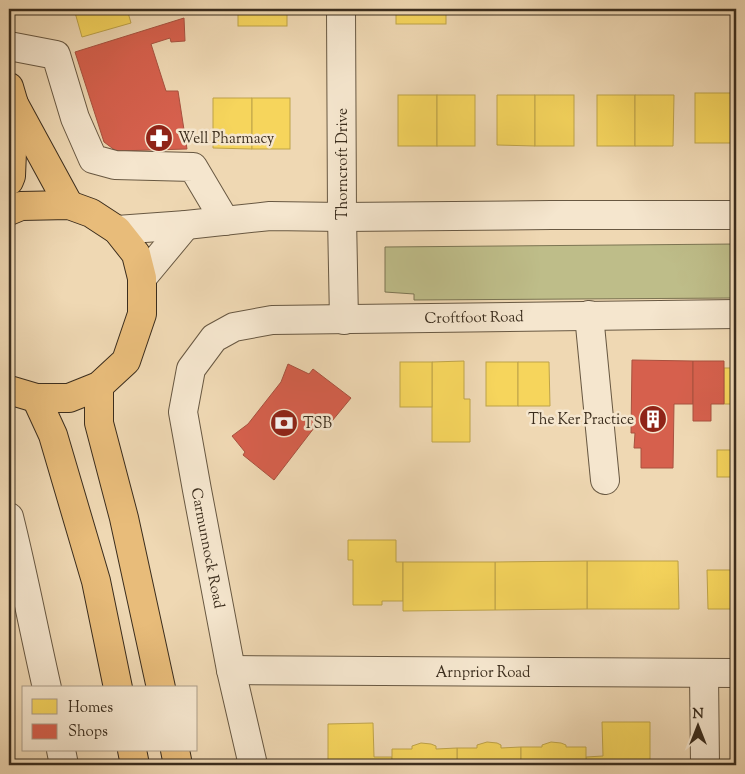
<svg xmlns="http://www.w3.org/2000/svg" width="745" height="774" viewBox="0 0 745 774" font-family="'Sorts Mill Goudy',serif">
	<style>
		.green { fill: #bebd89; stroke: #7c7553 }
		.homes { fill: #f6d55c; stroke: #bea349 }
		.shops { fill: #d6604d; stroke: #a8513f }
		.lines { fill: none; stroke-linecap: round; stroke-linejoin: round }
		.minor-casing { stroke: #685842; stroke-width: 30 }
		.major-casing { stroke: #3b2d1d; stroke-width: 30 }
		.minor { stroke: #f5e6ce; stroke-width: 28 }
		.major { stroke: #e8bc7a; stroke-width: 28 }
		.labels { text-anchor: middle; stroke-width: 5; stroke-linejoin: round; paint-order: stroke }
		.poi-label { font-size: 15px; fill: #3b2d1d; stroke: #f5e6ce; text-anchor: start }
		.street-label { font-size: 15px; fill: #3b2d1d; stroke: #f5e6ce }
	</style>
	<rect width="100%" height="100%" fill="#efd8b3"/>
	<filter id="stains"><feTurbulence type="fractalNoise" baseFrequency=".004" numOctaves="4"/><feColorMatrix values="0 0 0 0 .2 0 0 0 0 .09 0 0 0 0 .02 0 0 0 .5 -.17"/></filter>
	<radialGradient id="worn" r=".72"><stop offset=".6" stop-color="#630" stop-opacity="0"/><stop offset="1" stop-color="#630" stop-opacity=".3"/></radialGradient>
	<polygon class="green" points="736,244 736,298 414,300 414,294 385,292 385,247"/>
	<g class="homes">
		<polygon points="74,9 127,9 131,23 82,37"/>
		<rect x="238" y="9" width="49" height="17"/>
		<rect x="396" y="9" width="50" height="15"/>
		<rect x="695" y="93" width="38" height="50"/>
		<rect x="733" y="93" width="3" height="50"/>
		<rect x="398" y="95" width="39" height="51"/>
		<rect x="437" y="95" width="38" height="51"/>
		<polygon points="497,95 535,95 535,146 497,145"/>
		<rect x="535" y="95" width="39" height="51"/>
		<rect x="597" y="95" width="38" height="51"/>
		<polygon points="635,95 674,95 673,146 635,146"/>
		<polygon points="213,98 252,98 252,149 213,148"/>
		<rect x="252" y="98" width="38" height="51"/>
		<polygon points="464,361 464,399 470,399 470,442 432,442 432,362"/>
		<rect x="400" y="362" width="32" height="45"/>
		<rect x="486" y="362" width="32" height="44"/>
		<polygon points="518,362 549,362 550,406 518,406"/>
		<polygon points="724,368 736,368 736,427 733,427 733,404 724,404"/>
		<rect x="717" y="450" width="15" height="27"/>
		<rect x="735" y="450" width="1" height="33"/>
		<polygon points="348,540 396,540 396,562 403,562 403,601 382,601 382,605 353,605 353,560 348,560"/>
		<polygon points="587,561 678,561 679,609 587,609"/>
		<polygon points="587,561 587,609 495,610 495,562"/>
		<polygon points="403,562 495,562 495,610 403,611"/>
		<polygon points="707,570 735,570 736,609 708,609"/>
		<polygon points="735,570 736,570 736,609"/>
		<polygon points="602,722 650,722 650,760 653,760 655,765 586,765 586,757 603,756"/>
		<polygon points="373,723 374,757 392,757 392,765 323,765 325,762 328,762 328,724"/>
		<polygon points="487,742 497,743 501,745 501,748 521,747 521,765 457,765 457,748 477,748 477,745"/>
		<polygon points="551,742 561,743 566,745 566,747 586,747 586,765 521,765 521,747 542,747 542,745"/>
		<polygon points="421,743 431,744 436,746 436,749 457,748 457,765 392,765 392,749 412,749 412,746"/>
	</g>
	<g class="shops">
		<polygon points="184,18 185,41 171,42 170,38 151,44 166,91 178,91 187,149 116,151 104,142 75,52"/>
		<polygon points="632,360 693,361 693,404 674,404 673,468 641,468 641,448 634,448 635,433 631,433"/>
		<polygon points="693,361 724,361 724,404 711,404 711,421 693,421"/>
		<polygon points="288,364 309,374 313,369 351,398 332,421 324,415 274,480 243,455 245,452 232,436 248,424 281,382"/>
	</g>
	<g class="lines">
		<g class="minor-casing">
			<g id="minor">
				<polyline points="341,9 342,217 344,320"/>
				<polyline points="9,46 56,55 75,118 93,159 115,165 193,167 225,221"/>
				<polyline points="117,230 186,225 270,216 342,217 551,215 736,215"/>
				<polyline points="142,278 186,225"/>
				<polyline points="589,315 605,480"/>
				<path d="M 9,517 C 23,573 34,631 47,688"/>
				<polyline points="231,670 736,673"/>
				<polyline points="704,673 705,765"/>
				<polyline points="61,750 64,765"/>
				<polyline points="253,765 231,670 197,490 183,412 191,369 214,338 234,327 272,320 736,314"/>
			</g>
		</g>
		<g class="major-casing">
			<g id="major">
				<polyline points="9,87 14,104 69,205"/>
				<polyline points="9,181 11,176 14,104"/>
				<polyline points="9,211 21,206 69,205 91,213 117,230 136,254 142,278 142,314 126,361 99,386 69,398 36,398 9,390"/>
				<polyline points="99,386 99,423 124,518 161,688"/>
				<polyline points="36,398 53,435 96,581 118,688"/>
				<polyline points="132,750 135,765"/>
				<polyline points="175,750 178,765"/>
			</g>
		</g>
		<use href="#minor" class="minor"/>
		<use href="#major" class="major"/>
	</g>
	<defs>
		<g id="pharmacy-disc" transform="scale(1.4375)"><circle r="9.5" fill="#8f2418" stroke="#f5e6ce"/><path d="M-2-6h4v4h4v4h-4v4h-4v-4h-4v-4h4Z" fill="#fff"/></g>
		<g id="building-disc" transform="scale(1.4375)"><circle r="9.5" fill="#8f2418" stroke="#f5e6ce"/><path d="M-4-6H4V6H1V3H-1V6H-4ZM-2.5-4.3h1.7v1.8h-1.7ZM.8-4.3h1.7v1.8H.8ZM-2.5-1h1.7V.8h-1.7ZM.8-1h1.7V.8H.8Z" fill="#fff"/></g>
		<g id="bank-disc" transform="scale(1.4375)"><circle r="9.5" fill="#8f2418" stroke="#f5e6ce"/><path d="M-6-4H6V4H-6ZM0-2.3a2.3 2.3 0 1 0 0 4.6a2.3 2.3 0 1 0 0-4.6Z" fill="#fff"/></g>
	</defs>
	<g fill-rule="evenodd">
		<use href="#pharmacy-disc" x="159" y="138"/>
		<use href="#building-disc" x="653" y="419"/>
		<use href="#bank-disc" x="284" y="423"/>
	</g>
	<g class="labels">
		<g class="poi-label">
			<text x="178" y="143">Well Pharmacy</text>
			<text x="634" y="424" text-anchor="end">The Ker Practice</text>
			<text x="303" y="428">TSB</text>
		</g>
		<g class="street-label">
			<text transform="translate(342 164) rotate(-90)" y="5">Thorncroft Drive</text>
			<text transform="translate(474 317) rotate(-1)" y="5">Croftfoot Road</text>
			<text transform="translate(208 548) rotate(79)" y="5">Carmunnock Road</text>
			<text x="483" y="677">Arnprior Road</text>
		</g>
	</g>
	<rect width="745" height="774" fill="none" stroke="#efd8b3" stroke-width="30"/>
	<rect x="10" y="10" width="725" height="754" fill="none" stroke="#3b2d1d" stroke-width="2.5"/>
	<rect x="15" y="15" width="715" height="744" fill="none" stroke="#3b2d1d"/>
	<rect x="22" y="686" width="175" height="65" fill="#f5e6ce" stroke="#ab9c87"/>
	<rect x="32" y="699" width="25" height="15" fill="#f6d55c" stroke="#ab9c87"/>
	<text x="68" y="712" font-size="15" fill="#3b2d1d">Homes</text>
	<rect x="32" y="724" width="25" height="15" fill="#d6604d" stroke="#ab9c87"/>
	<text x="68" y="736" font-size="15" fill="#3b2d1d">Shops</text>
	<g transform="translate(698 726)" stroke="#f5e6ce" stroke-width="4" paint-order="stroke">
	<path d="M0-4L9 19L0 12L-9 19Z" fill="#3b2d1d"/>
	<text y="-8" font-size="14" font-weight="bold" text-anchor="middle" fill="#3b2d1d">N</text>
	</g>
	<rect width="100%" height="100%" filter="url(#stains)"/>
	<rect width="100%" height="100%" fill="url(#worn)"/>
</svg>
